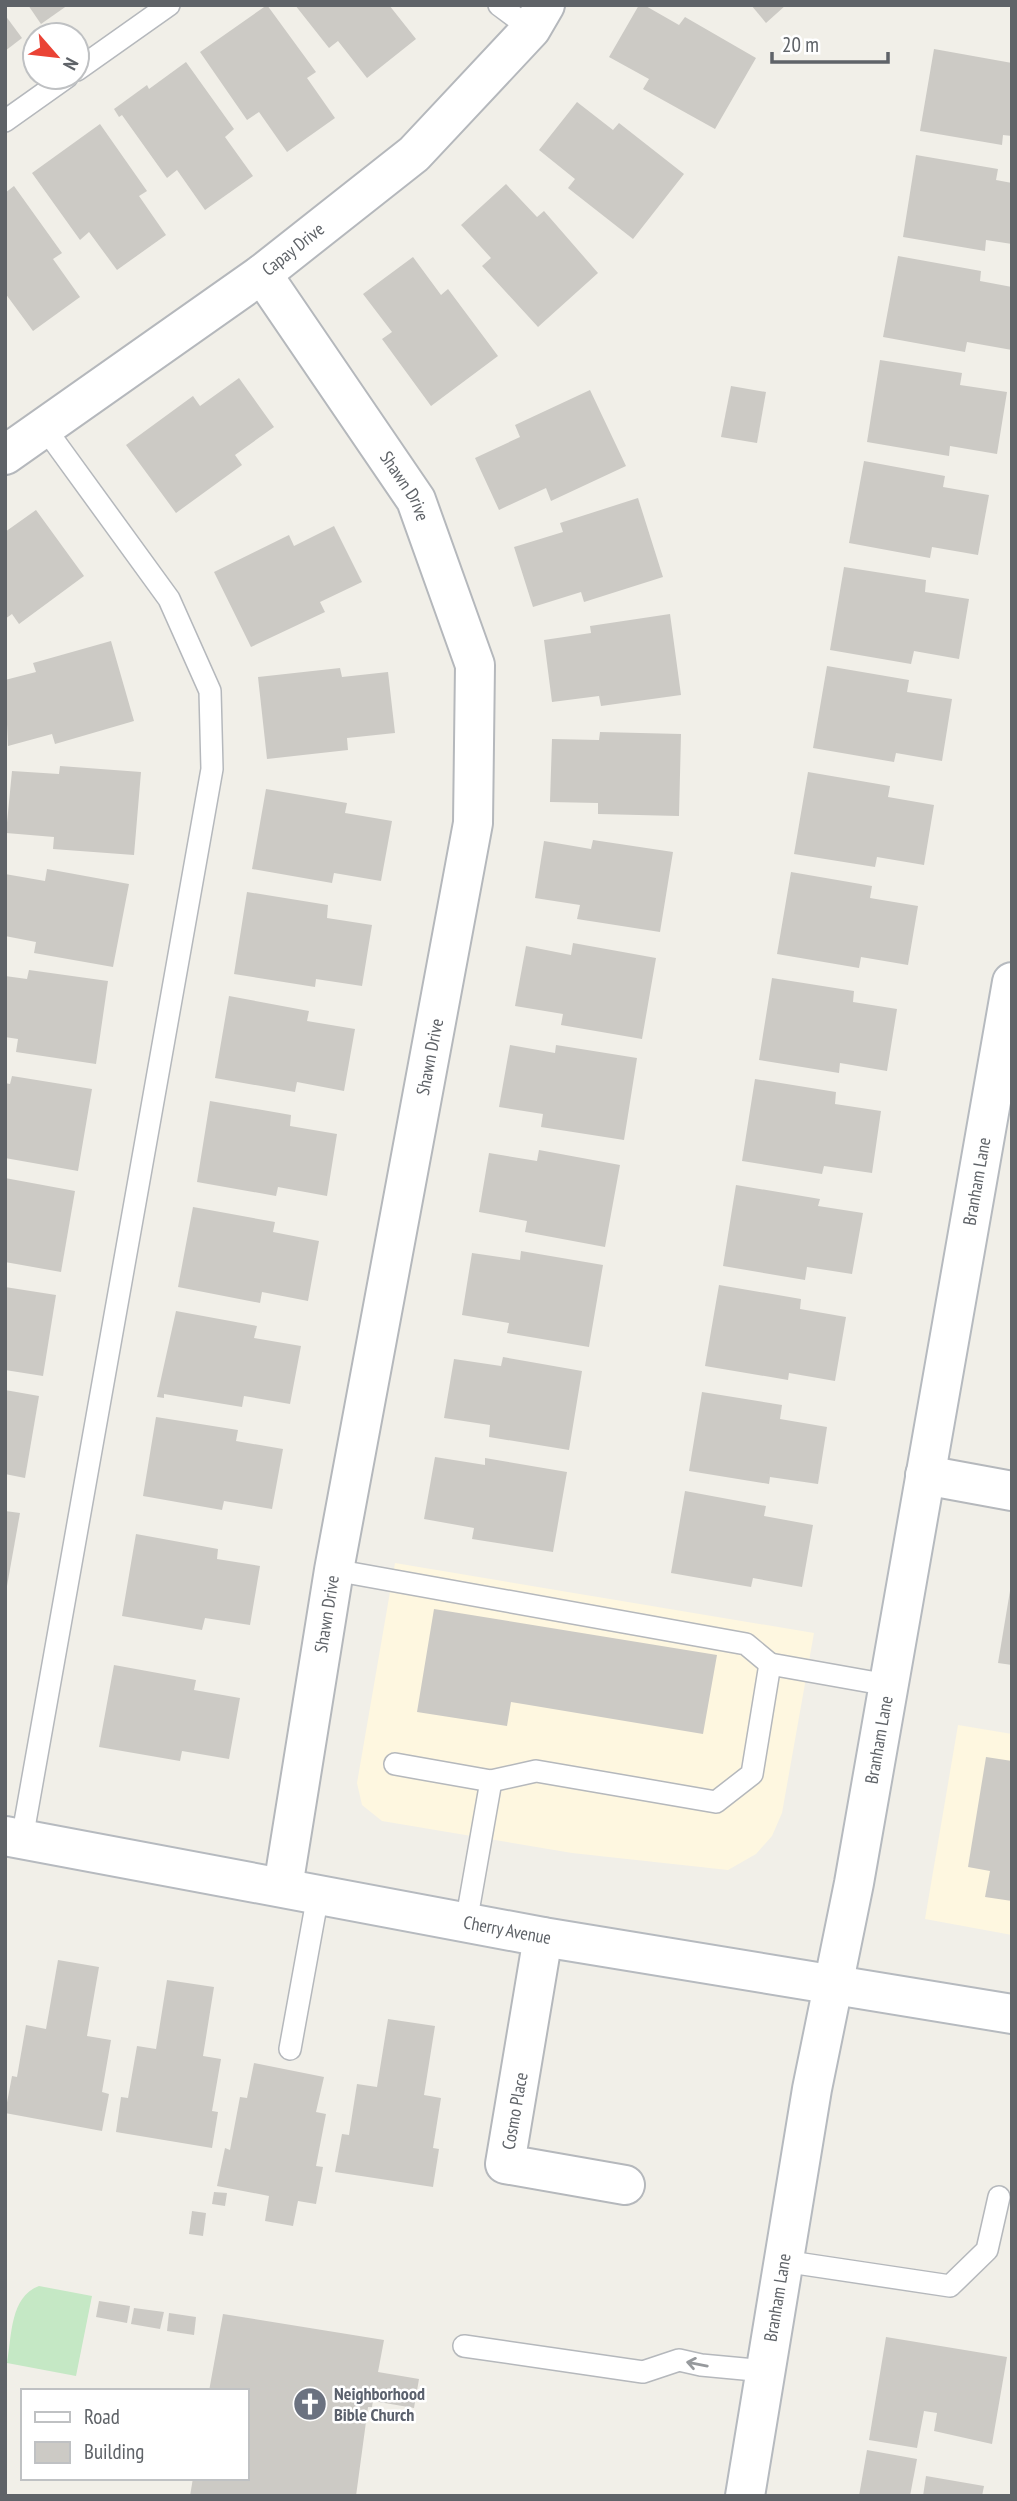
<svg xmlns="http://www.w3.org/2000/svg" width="1017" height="2501" viewBox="0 0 1017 2501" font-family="'PT Sans Narrow',sans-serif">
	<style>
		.commercial { fill: #fef7e0 }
		.green { fill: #c5e8c5 }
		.building { fill: #cccac5 }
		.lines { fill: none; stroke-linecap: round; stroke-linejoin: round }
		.lane-casing { stroke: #b5b8bc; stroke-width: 24 }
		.street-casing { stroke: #b5b8bc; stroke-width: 42 }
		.secondary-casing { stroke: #b6babf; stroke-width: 42 }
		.lane { stroke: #fff; stroke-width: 21 }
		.street { stroke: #fff; stroke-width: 38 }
		.secondary { stroke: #fff; stroke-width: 38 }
		.oneway { stroke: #979a9d }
		.labels { text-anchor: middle; stroke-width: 5; stroke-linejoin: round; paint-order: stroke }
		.street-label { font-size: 18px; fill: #5f6368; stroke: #fff }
		.worship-label { font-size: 18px; font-weight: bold; fill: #5b616d; stroke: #fff; text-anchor: start }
	</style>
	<rect width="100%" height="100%" fill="#f1efe8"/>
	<g class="commercial">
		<polygon points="395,1563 814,1633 782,1813 772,1836 756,1854 728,1870 572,1853 382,1821 362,1805 357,1783"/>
		<polygon points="958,1725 1012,1734 1012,1935 925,1919"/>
	</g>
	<path class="green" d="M 39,2286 L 92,2296 L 76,2376 L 7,2363 C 12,2335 10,2297 39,2286 Z"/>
	<g class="building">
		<polygon points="28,5 68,5 41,24"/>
		<polygon points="267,5 316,72 307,78 335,118 287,152 259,112 247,120 200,52"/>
		<polygon points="295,5 389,5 416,39 367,78 338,41 329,48"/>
		<polygon points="639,5 644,5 679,25 685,17 756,58 715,129 643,89 649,79 609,57"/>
		<polygon points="751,5 786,5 766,23"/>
		<polygon points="5,15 22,38 5,51"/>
		<polygon points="934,49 1012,63 1012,136 1003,135 1002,145 920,131"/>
		<polygon points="186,62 234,129 225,137 253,176 205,210 177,170 167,178 122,115 119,117 114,109 147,85 149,89"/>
		<polygon points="577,102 613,130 619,123 684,174 633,239 568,188 575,179 539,150"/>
		<polygon points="100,124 147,191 139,196 166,235 117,270 89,232 80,240 32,173"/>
		<polygon points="916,155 998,169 996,180 1012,183 1012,244 986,240 985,251 903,237"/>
		<polygon points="506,184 537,217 544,211 598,273 538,327 482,266 491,258 461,225"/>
		<polygon points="14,186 62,253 53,259 80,297 33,331 5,293 5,193"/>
		<polygon points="898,256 981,271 980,281 1012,287 1012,350 967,342 965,352 883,337"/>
		<polygon points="413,257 441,295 448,289 498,356 431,406 382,339 392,332 363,294"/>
		<polygon points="880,360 962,373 960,385 1007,392 997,454 950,446 949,456 867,442"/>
		<polygon points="239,378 274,427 235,455 242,465 176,513 126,445 193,396 200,406"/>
		<polygon points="731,386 766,392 757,443 721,437"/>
		<polygon points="590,390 626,466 551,501 546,488 499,510 475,458 520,437 515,425"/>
		<polygon points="864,461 945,476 943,487 989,495 978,555 932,547 930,558 849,543"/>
		<polygon points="638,498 663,577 584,602 581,592 533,607 514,547 563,532 560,523"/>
		<polygon points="36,510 84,576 19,624 12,614 5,619 5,532"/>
		<polygon points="334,526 362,582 320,602 325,612 251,647 214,572 289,535 294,546"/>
		<polygon points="844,567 926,580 925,592 969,599 959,659 914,651 911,664 830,650"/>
		<polygon points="670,614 681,695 601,706 599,696 552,702 544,640 591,633 590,626"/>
		<polygon points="111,641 134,721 55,744 52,734 8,746 5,680 36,672 33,663"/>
		<polygon points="827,666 909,680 907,692 952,699 942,761 896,753 894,762 813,748"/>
		<polygon points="340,668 342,677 388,672 395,733 347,738 348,750 267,759 258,677"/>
		<polygon points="600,732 681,734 679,816 598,814 598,803 550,802 552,739 599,740"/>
		<polygon points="60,766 141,772 134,855 53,849 54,837 6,833 12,771 59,774"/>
		<polygon points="808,772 890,786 888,797 934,805 924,865 877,857 875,867 794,854"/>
		<polygon points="266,789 347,803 345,813 392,821 381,881 334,873 332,883 252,869"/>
		<polygon points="593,840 673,852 660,932 577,919 580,905 535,898 544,841 591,849"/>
		<polygon points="47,869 129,884 113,967 34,953 36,942 5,936 5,874 45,881"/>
		<polygon points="791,872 872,886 870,898 918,906 908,965 861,957 859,968 777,954"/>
		<polygon points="247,892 328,905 327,918 372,925 362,986 316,979 315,987 234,974"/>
		<polygon points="573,943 656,958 642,1039 561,1025 563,1014 515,1006 526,946 571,955"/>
		<polygon points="29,970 108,981 96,1064 16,1052 18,1039 5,1037 5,976 27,979"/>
		<polygon points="772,978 854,991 853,1002 897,1009 887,1071 840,1063 839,1073 759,1060"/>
		<polygon points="229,996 309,1011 307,1021 355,1029 344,1091 297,1082 295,1092 215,1078"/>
		<polygon points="510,1045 555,1053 556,1045 637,1058 624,1140 541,1127 543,1114 499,1107"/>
		<polygon points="12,1076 92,1089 78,1171 5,1158 5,1083 10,1084"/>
		<polygon points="755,1079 836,1092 835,1104 881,1111 872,1173 824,1166 822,1174 742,1161"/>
		<polygon points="210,1101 291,1115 290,1126 337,1134 327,1196 278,1187 276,1196 197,1182"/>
		<polygon points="539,1150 620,1165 605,1247 525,1232 527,1221 479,1212 489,1153 537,1161"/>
		<polygon points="5,1178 75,1191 61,1272 5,1262"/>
		<polygon points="736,1185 820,1199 818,1206 863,1213 852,1274 807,1267 805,1280 723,1266"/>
		<polygon points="193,1207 275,1222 273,1232 319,1241 308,1301 262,1292 260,1303 178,1287"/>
		<polygon points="521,1251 603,1265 589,1347 507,1333 509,1323 462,1315 472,1253 520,1260"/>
		<polygon points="719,1285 801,1299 800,1309 846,1317 835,1381 789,1373 788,1380 705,1366"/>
		<polygon points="5,1287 56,1295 43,1376 5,1370"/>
		<polygon points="176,1311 257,1326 254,1338 301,1346 290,1404 244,1396 242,1407 164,1394 164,1398 157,1397"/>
		<polygon points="503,1357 582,1371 569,1450 489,1437 490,1425 444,1418 454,1359 501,1366"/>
		<polygon points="5,1390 39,1396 25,1478 5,1474"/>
		<polygon points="702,1392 782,1405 780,1419 827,1427 818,1484 770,1477 769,1484 689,1471"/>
		<polygon points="156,1417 238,1430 236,1441 283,1449 272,1509 224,1501 222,1510 143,1496"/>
		<polygon points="435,1457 485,1465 485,1458 567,1472 553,1552 472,1539 474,1528 424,1519"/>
		<polygon points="685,1491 766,1506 764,1516 813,1525 802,1587 753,1578 751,1587 671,1573"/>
		<polygon points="5,1511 20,1513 7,1586 5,1586"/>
		<polygon points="136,1534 218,1549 217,1559 260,1566 250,1625 205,1618 202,1630 122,1616"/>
		<polygon points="1010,1591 1012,1591 1012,1665 998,1663"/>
		<polygon points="434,1609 717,1655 703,1734 511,1702 507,1726 417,1712"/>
		<polygon points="114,1665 196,1680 194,1690 240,1698 229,1759 182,1751 180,1761 99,1747"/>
		<polygon points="986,1757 1012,1761 1012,1901 985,1897 990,1871 968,1867"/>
		<polygon points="58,1960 99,1967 87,2036 111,2040 102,2092 109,2094 102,2131 5,2113 12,2076 17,2077 26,2025 46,2029"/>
		<polygon points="167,1980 214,1987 203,2056 221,2059 212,2111 218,2112 212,2148 116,2132 121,2097 128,2098 137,2046 156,2049"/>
		<polygon points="388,2019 435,2026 424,2095 441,2098 433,2148 439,2149 433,2187 335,2172 342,2134 349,2135 357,2084 377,2087"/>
		<polygon points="254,2063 324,2077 316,2112 326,2114 316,2166 323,2167 316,2204 298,2201 293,2226 265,2221 269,2196 217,2186 225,2148 230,2150 240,2097 247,2098"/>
		<polygon points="214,2192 227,2193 225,2206 212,2204"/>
		<polygon points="192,2211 206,2213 203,2236 189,2234"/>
		<polygon points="99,2301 130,2306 127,2323 96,2317"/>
		<polygon points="134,2308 164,2312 160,2329 131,2324"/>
		<polygon points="169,2313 196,2317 194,2335 167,2331"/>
		<polygon points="223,2314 384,2340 378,2372 419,2379 414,2408 373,2401 372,2407 368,2407 356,2496 190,2496 193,2478 247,2478 247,2391 209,2391"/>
		<polygon points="886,2337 1007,2357 992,2444 934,2431 937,2413 924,2411 917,2448 869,2440"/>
		<polygon points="867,2450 917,2459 910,2496 859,2496"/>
		<polygon points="926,2476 984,2486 982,2496 923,2496"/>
	</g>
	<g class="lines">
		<g class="lane-casing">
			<g id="lane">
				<polyline points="499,5 531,29"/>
				<polyline points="77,70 169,5"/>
				<polyline points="5,121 67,77"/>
				<polyline points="334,1570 746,1644 770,1664"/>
				<polyline points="395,1764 491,1781 536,1771 716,1802 752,1774 770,1664 888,1685"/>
				<polyline points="22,1839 212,769 210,691 169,599 44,427"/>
				<polyline points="466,1923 491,1781"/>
				<polyline points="290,2049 318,1895"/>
				<polyline points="783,2261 950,2286 987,2250 999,2197"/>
				<polyline points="464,2346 643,2372 679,2360 701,2365 765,2371"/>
			</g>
		</g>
		<g class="street-casing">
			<g id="street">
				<path id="s1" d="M 262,274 L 416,500 L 475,665 L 473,823 L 334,1570 L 283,1887"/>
				<path id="s2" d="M 5,455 L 262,274 L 414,154 L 531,29 L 545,5"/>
				<polyline points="925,1475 1012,1491"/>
				<polyline points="543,1937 505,2164 625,2185"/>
			</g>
		</g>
		<g class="secondary-casing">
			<g id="secondary">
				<path id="s3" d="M 5,1836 L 543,1937 L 1012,2014"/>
				<path id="s4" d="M 745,2496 L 812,2089 L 854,1883 L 1012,982"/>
			</g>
		</g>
		<use href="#lane" class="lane"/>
		<use href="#street" class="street"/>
		<use href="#secondary" class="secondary"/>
	</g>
	<defs><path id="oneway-shaft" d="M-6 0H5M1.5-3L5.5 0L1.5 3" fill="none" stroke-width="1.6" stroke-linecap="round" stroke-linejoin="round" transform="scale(1.75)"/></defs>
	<use class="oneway" href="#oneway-shaft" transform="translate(697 2364) rotate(-169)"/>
	<defs>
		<g id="church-disc" transform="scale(1.75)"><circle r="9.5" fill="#6b7280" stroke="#fff"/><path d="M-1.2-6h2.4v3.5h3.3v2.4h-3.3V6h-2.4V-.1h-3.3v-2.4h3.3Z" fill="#fff"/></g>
	</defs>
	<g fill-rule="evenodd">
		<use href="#church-disc" x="310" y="2404"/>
	</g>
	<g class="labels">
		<g class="street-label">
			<text dy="6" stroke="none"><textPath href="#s2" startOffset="354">Capay Drive</textPath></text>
			<text dy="6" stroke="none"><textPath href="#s1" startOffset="256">Shawn Drive</textPath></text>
			<text transform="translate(430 1057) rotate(-79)" y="6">Shawn Drive</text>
			<text dy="6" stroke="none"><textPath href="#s4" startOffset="1335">Branham Lane</textPath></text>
			<text transform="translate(327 1614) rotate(-81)" y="6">Shawn Drive</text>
			<text dy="6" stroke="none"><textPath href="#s4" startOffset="768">Branham Lane</textPath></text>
			<text dy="6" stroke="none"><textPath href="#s3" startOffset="511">Cherry Avenue</textPath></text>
			<text transform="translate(515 2111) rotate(-80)" y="6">Cosmo Place</text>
			<text dy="6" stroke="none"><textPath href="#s4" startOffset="201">Branham Lane</textPath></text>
		</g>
		<g class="worship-label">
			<text x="334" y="2400">Neighborhood<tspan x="334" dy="21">Bible Church</tspan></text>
		</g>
	</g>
	<rect width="1017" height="2501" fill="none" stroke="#5f6368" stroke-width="14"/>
	<rect x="21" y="2389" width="228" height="91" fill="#ffffff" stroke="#bfc1c3" stroke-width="2"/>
	<rect x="35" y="2412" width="35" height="10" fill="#ffffff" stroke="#bfc1c3" stroke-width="2"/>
	<text x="84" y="2424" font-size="21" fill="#5f6368">Road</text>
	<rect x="35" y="2442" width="35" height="21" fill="#cccac5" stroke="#bfc1c3" stroke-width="2"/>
	<text x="84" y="2459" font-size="21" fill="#5f6368">Building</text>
	<g transform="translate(56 56) rotate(118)"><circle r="33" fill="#ffffff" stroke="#bfc1c3" stroke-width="2"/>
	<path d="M0-5L12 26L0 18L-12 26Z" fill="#ea4335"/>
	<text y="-10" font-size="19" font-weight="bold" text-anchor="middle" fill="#5f6368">N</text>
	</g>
	<path d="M772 52v10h116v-10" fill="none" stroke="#5f6368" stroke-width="3.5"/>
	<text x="782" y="52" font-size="21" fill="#5f6368" stroke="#ffffff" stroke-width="5" paint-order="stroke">20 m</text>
</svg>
